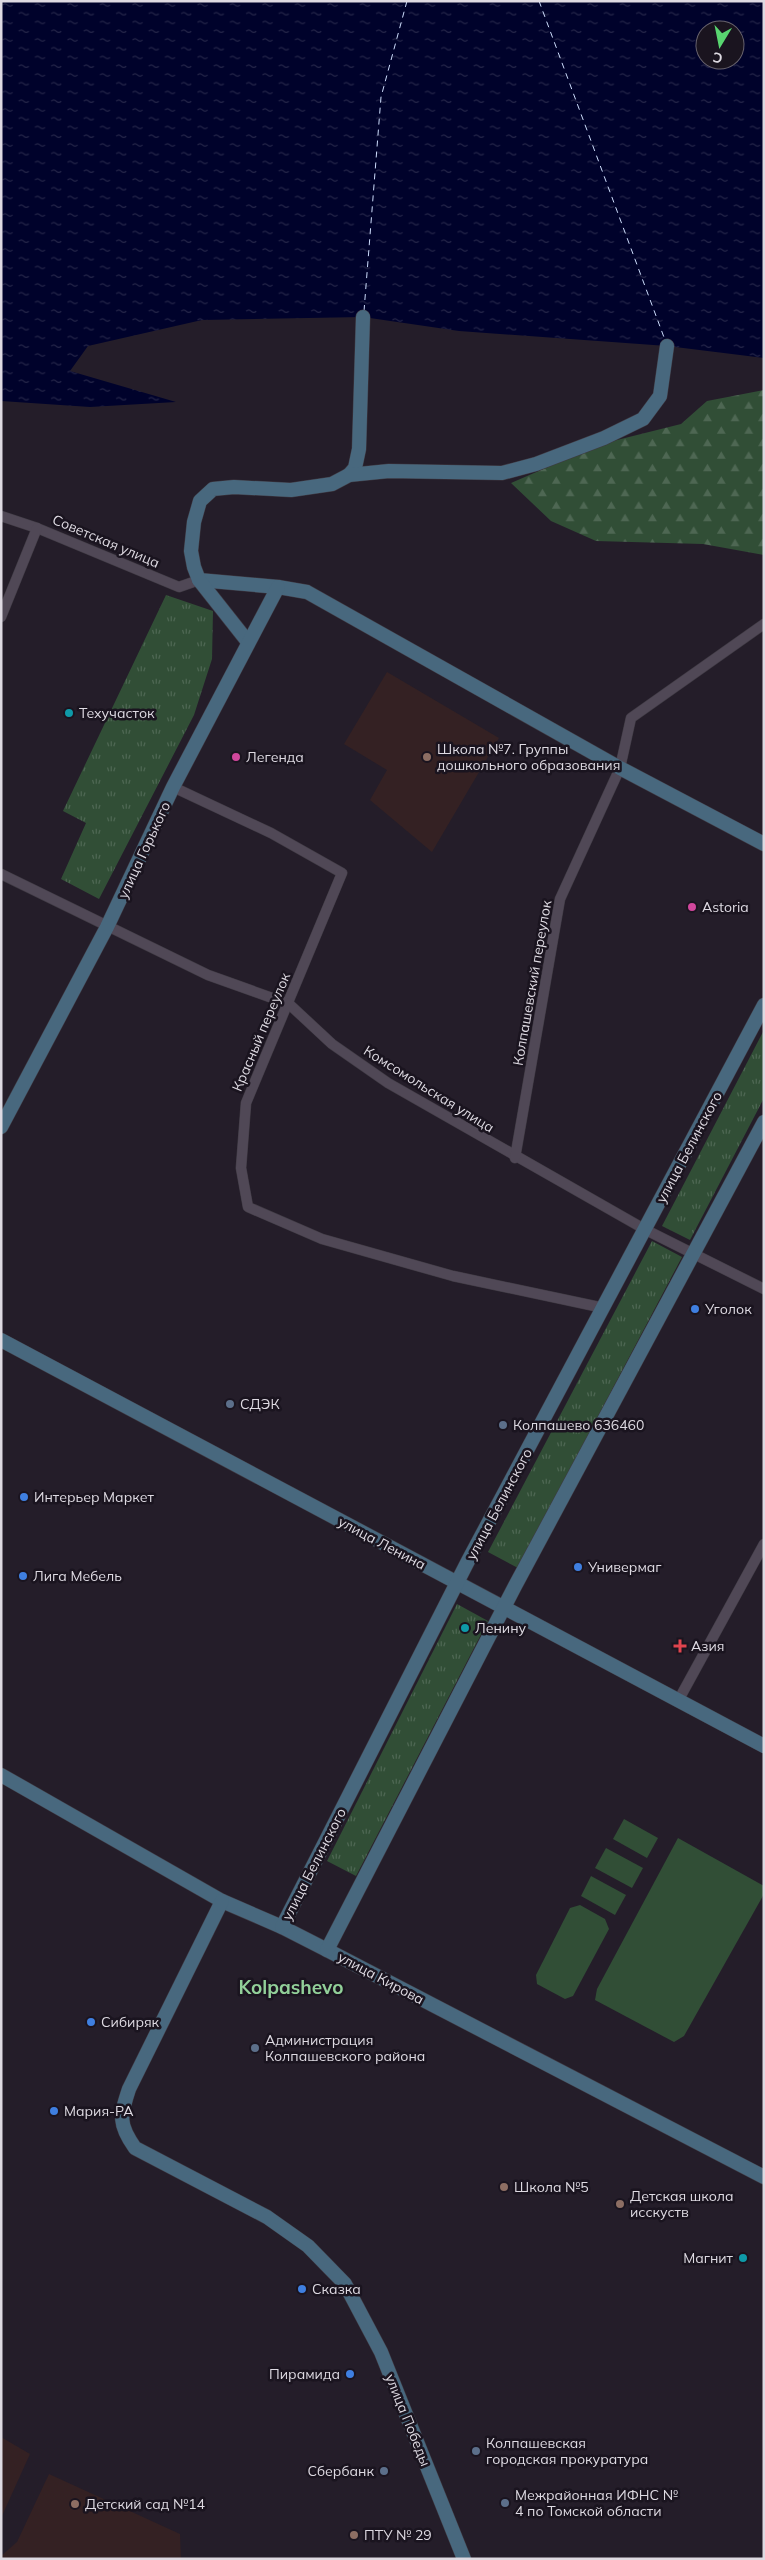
<svg xmlns="http://www.w3.org/2000/svg" width="765" height="2560" viewBox="0 0 765 2560" font-family="Mulish,sans-serif">
	<style>
		.education { fill: #342123 }
		.grass { fill: #314e36 }
		.forest { fill: url(#forest-firs) }
		.park { fill: url(#park-tufts) }
		.water { fill: url(#water-ripples); fill-rule: evenodd }
		.lines { fill: none; stroke-linecap: round; stroke-linejoin: round }
		.ferry { stroke: #cedefd; stroke-width: 1; stroke-dasharray: 6 5; stroke-linecap: butt }
		.street-casing { stroke: #3f3a43; stroke-width: 11 }
		.secondary-casing { stroke: #3f3a43; stroke-width: 15 }
		.street { stroke: #504856; stroke-width: 10 }
		.secondary { stroke: #48687e; stroke-width: 14 }
		.culture-dot { fill: #0f9aa8; stroke: #1a141f; stroke-width: 2 }
		.hotel-dot { fill: #d1479c; stroke: #1a141f; stroke-width: 2 }
		.education-dot { fill: #8d6e63; stroke: #1a141f; stroke-width: 2 }
		.shop-dot { fill: #3f7fe0; stroke: #1a141f; stroke-width: 2 }
		.service-dot { fill: #5c6f8a; stroke: #1a141f; stroke-width: 2 }
		.health-dot { fill: #e0444e; stroke: #1a141f; stroke-width: 2 }
		.labels { text-anchor: middle; stroke-width: 5; stroke-linejoin: round; paint-order: stroke }
		.street-label { font-size: 14px; fill: #dedae2; stroke: #1a141f }
		.poi-label { font-size: 14px; fill: #dedae2; stroke: #1a141f; text-anchor: start }
		.district-label { font-size: 19px; font-weight: bold; fill: #92d099; stroke: #1a141f }
	</style>
	<defs>
		<pattern id="forest-firs" width="22" height="20" patternUnits="userSpaceOnUse" patternTransform="scale(1.25)"><rect width="22" height="20" fill="#314e36"/><path d="M5 1l3.5 6h-7zM16 11l3.5 6h-7z" fill="#4e6753"/></pattern>
		<pattern id="park-tufts" width="24" height="20" patternUnits="userSpaceOnUse" patternTransform="scale(1.25)"><rect width="24" height="20" fill="#314e36"/><path d="M3 7l-1-3M5 7V3M7 7l1-3M15 17l-1-3M17 17v-4M19 17l1-3" fill="none" stroke="#4e6753"/></pattern>
		<pattern id="water-ripples" width="26" height="14" patternUnits="userSpaceOnUse" patternTransform="scale(1.25)"><rect width="26" height="14" fill="#00022b"/><path d="M2 4q2-2 4 0t4 0M15 11q2-2 4 0t4 0" fill="none" stroke="#252649"/></pattern>
	</defs>
	<rect width="100%" height="100%" fill="#241d29"/>
	<g class="education">
		<polygon points="387,672 499,738 432,852 370,800 387,770 344,744"/>
		<polygon points="1,2437 30,2454 1,2518"/>
		<polygon points="49,2474 180,2534 181,2559 1,2559 1,2556 17,2542"/>
	</g>
	<g class="grass">
		<polygon points="624,1819 658,1838 647,1858 613,1839"/>
		<polygon points="678,1838 764,1886 764,1894 684,2036 674,2042 595,2000 597,1989"/>
		<polygon points="606,1848 643,1868 632,1888 595,1868"/>
		<polygon points="591,1876 626,1895 615,1915 581,1896"/>
		<polygon points="580,1905 605,1919 609,1929 573,1996 565,1999 537,1984 536,1975 570,1908"/>
	</g>
	<polygon class="forest" points="764,390 764,555 703,544 596,541 551,521 511,483 601,444 681,424 707,401"/>
	<g class="park">
		<polygon points="166,595 213,611 212,659 194,715 99,899 61,879 86,823 63,811"/>
		<polygon points="764,1030 764,1098 690,1240 662,1226"/>
		<polygon points="652,1241 682,1257 518,1568 488,1552"/>
		<polygon points="457,1604 488,1621 356,1876 327,1861"/>
	</g>
	<path class="water" d="M 1,1 L 764,1 L 764,358 L 667,346 L 459,331 L 363,317 L 202,320 L 88,346 L 70,371 L 176,402 L 90,407 L 1,401 ZM 705,30 L 735,30 L 735,60 L 705,60 Z"/>
	<g class="lines">
		<g class="ferry">
			<polyline points="539,1 665,340"/>
			<polyline points="364,311 381,97 407,1"/>
		</g>
		<g class="street-casing">
			<g id="street">
				<polyline points="1,516 37,528 179,587 199,580"/>
				<polyline points="1,617 37,528"/>
				<polyline points="173,787 271,833 342,873 246,1103 241,1168 248,1207 322,1239 453,1276 604,1308"/>
				<polyline points="1,874 208,975 289,1004 332,1044 388,1083 646,1230 764,1289"/>
				<polyline points="515,1158 560,899 620,768 631,718 764,624"/>
				<polyline points="678,1701 764,1544"/>
			</g>
		</g>
		<g class="secondary-casing">
			<g id="secondary">
				<polyline points="349,475 355,468 359,449 363,317"/>
				<polyline points="199,580 278,587 307,592 620,768 764,844"/>
				<polyline points="248,642 199,580 194,567 191,551 194,522 200,501 213,489 234,487 291,490 332,484 349,475 389,471 502,473 536,464 604,438 643,419 660,396 667,346"/>
				<polyline points="1,1127 107,927 173,787 278,587"/>
				<polyline points="1,1340 764,1746"/>
				<polyline points="1,1775 222,1901 282,1927 327,1950 764,2177"/>
				<path d="M 222,1901 L 129,2089 C 120,2116 118,2124 135,2148 L 267,2217 L 308,2246 L 345,2284 L 381,2352 L 464,2559"/>
				<polyline points="282,1927 468,1561 764,1005"/>
				<polyline points="327,1950 515,1586 764,1122"/>
			</g>
		</g>
		<use href="#street" class="street"/>
		<use href="#secondary" class="secondary"/>
	</g>
	<g class="culture-dot">
		<circle cx="69" cy="713" r="5"/>
		<circle cx="465" cy="1628" r="5"/>
		<circle cx="743" cy="2258" r="5"/>
	</g>
	<g class="hotel-dot">
		<circle cx="236" cy="757" r="5"/>
		<circle cx="692" cy="907" r="5"/>
	</g>
	<g class="education-dot">
		<circle cx="427" cy="757" r="5"/>
		<circle cx="504" cy="2187" r="5"/>
		<circle cx="620" cy="2204" r="5"/>
		<circle cx="75" cy="2504" r="5"/>
		<circle cx="354" cy="2535" r="5"/>
	</g>
	<g class="shop-dot">
		<circle cx="695" cy="1309" r="5"/>
		<circle cx="24" cy="1497" r="5"/>
		<circle cx="578" cy="1567" r="5"/>
		<circle cx="23" cy="1576" r="5"/>
		<circle cx="91" cy="2022" r="5"/>
		<circle cx="54" cy="2111" r="5"/>
		<circle cx="302" cy="2289" r="5"/>
		<circle cx="350" cy="2374" r="5"/>
	</g>
	<g class="service-dot">
		<circle cx="230" cy="1404" r="5"/>
		<circle cx="503" cy="1425" r="5"/>
		<circle cx="255" cy="2048" r="5"/>
		<circle cx="476" cy="2451" r="5"/>
		<circle cx="384" cy="2471" r="5"/>
		<circle cx="505" cy="2503" r="5"/>
	</g>
	<path class="health-dot" d="M677.5 1638.5h5v5h5v5h-5v5h-5v-5h-5v-5h5z"/>
	<g class="labels">
		<g class="street-label">
			<text transform="translate(106 541) rotate(23)" y="5">Советская улица</text>
			<text transform="translate(144 850) rotate(-65)" y="5">улица Горького</text>
			<text transform="translate(532 983) rotate(-80)" y="5">Колпашевский переулок</text>
			<text transform="translate(261 1032) rotate(-67)" y="5">Красный переулок</text>
			<text transform="translate(429 1089) rotate(32)" y="5">Комсомольская улица</text>
			<text transform="translate(689 1147) rotate(-62)" y="5">улица Белинского</text>
			<text transform="translate(499 1504) rotate(-62)" y="5">улица Белинского</text>
			<text transform="translate(382 1543) rotate(28)" y="5">улица Ленина</text>
			<text transform="translate(314 1864) rotate(-63)" y="5">улица Белинского</text>
			<text transform="translate(381 1978) rotate(28)" y="5">улица Кирова</text>
			<text transform="translate(408 2420) rotate(68)" y="5">улица Победы</text>
		</g>
		<g class="poi-label">
			<text x="79" y="718">Техучасток</text>
			<text x="437" y="754">Школа №7. Группы<tspan x="437" dy="16">дошкольного образования</tspan></text>
			<text x="246" y="762">Легенда</text>
			<text x="702" y="912">Astoria</text>
			<text x="705" y="1314">Уголок</text>
			<text x="240" y="1409">СДЭК</text>
			<text x="513" y="1430">Колпашево 636460</text>
			<text x="34" y="1502">Интерьер Маркет</text>
			<text x="588" y="1572">Универмаг</text>
			<text x="33" y="1581">Лига Мебель</text>
			<text x="475" y="1633">Ленину</text>
			<text x="691" y="1651">Азия</text>
			<text x="101" y="2027">Сибиряк</text>
			<text x="265" y="2045">Администрация<tspan x="265" dy="16">Колпашевского района</tspan></text>
			<text x="64" y="2116">Мария-РА</text>
			<text x="514" y="2192">Школа №5</text>
			<text x="630" y="2201">Детская школа<tspan x="630" dy="16">исскуств</tspan></text>
			<text x="733" y="2263" text-anchor="end">Магнит</text>
			<text x="312" y="2294">Сказка</text>
			<text x="340" y="2379" text-anchor="end">Пирамида</text>
			<text x="486" y="2448">Колпашевская<tspan x="486" dy="16">городская прокуратура</tspan></text>
			<text x="374" y="2476" text-anchor="end">Сбербанк</text>
			<text x="515" y="2500">Межрайонная ИФНС №<tspan x="515" dy="16">4 по Томской области</tspan></text>
			<text x="85" y="2509">Детский сад №14</text>
			<text x="364" y="2540">ПТУ № 29</text>
		</g>
		<g class="district-label">
			<text x="291" y="1994">Kolpashevo</text>
		</g>
	</g>
	<rect width="765" height="2560" fill="none" stroke="#dedae2" stroke-width="5"/>
	<g transform="translate(720 45) rotate(190)"><circle r="24" fill="#1a141f" stroke="#68636d"/>
	<path d="M0-4L9 19L0 12L-9 19Z" fill="#58d570"/>
	<text y="-8" font-size="14" font-weight="bold" text-anchor="middle" fill="#dedae2">С</text>
	</g>
</svg>
